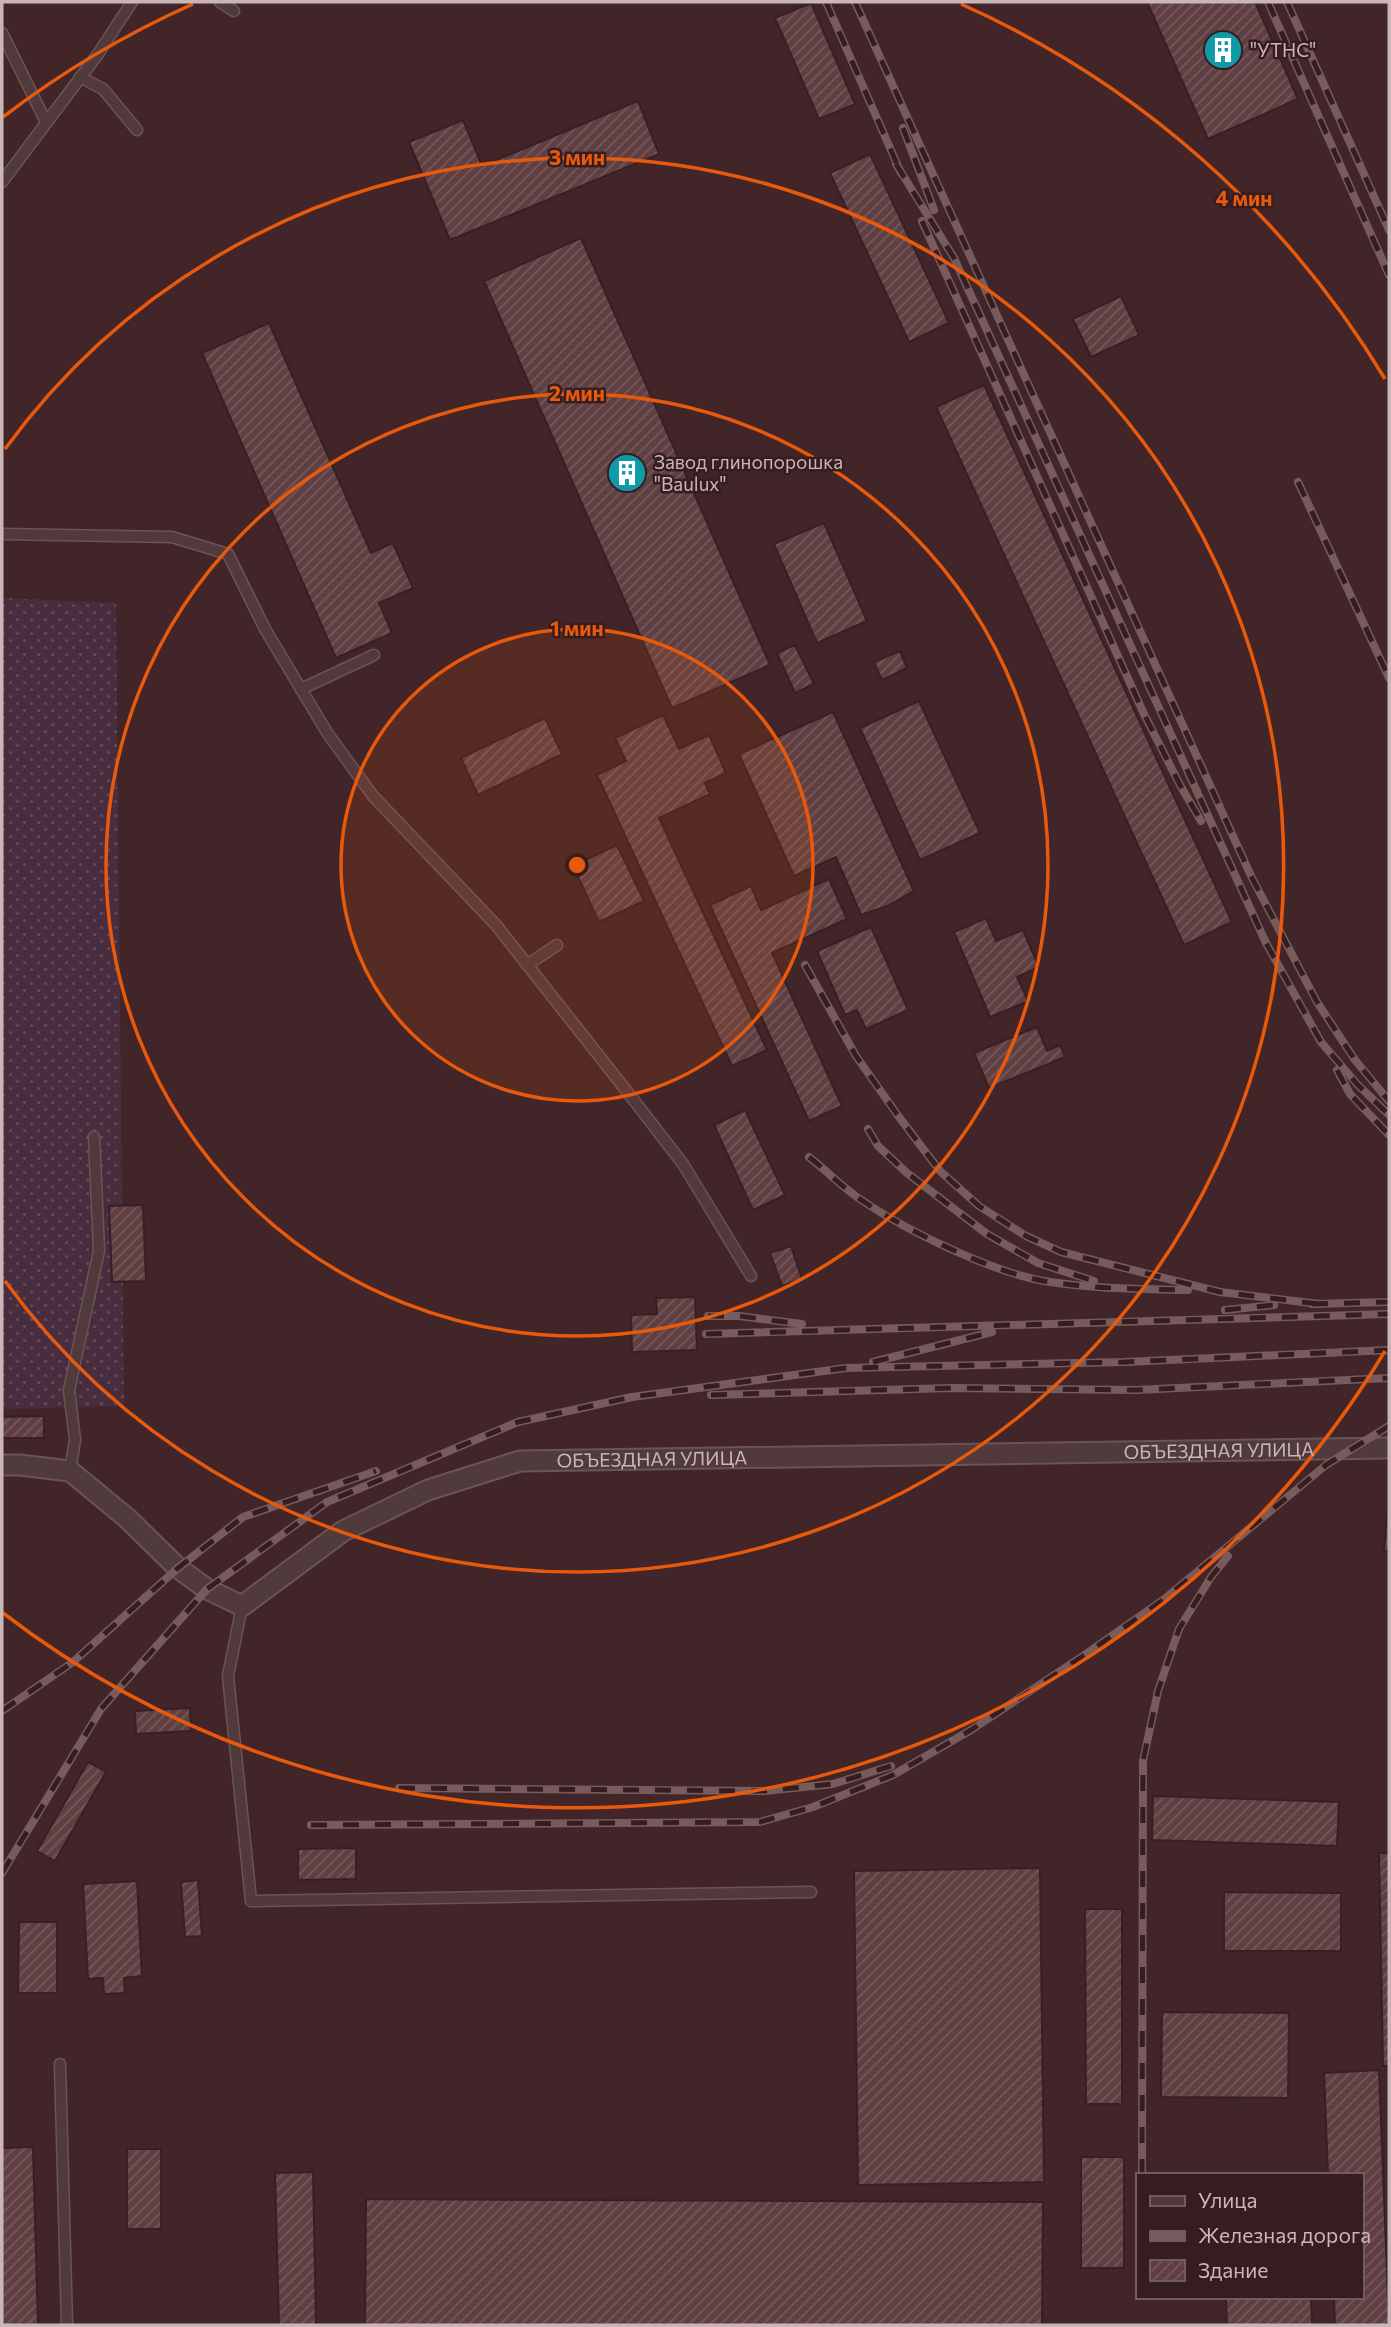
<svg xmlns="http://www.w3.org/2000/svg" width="1391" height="2327" viewBox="0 0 1391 2327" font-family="Commissioner,sans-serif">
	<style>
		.grass { fill: url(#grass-dots) }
		.building { fill: url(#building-hatch); stroke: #382022; stroke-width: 2 }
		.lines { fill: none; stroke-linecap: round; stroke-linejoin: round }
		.lane-casing { stroke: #6b5456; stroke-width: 13 }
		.street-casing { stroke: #6b5456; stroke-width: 23 }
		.lane { stroke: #513a3b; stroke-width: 10 }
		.street { stroke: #513a3b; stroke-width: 19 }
		.rail-casing { stroke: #785c5d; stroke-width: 8 }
		.rail { stroke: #361e20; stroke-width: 5; stroke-dasharray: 16; stroke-linecap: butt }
		.ring { fill: none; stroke: #e8590c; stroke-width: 3.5 }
		.labels { text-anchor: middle; stroke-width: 5; stroke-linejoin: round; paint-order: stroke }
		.poi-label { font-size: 19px; fill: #cbb6b7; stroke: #361e20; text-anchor: start }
		.street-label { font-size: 19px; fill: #cbb6b7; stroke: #361e20 }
		.centre { fill: #e8590c; stroke: #361e20; stroke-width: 3.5 }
		.ring-label { font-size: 21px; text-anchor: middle; font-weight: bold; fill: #e8590c; stroke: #361e20; stroke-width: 5; stroke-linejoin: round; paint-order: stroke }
	</style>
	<defs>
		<pattern id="grass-dots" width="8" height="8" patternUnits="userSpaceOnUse" patternTransform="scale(1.75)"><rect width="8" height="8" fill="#482d3e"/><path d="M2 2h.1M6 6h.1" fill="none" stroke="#614958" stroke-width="1.8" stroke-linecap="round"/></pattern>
		<pattern id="building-hatch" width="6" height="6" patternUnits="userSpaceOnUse" patternTransform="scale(1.75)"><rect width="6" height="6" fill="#5f3f42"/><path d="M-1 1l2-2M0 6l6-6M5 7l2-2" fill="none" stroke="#75585b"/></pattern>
	</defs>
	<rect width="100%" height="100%" fill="#412528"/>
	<polygon class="grass" points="2,598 116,603 124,1406 2,1409"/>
	<g class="building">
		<polygon points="1147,2 1255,2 1298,99 1208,139"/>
		<polygon points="811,3 855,104 819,119 775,18"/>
		<polygon points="638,101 659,154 450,240 409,142 463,120 482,166"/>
		<polygon points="870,154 949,323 909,342 830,173"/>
		<polygon points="581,238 770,665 672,708 484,281"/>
		<polygon points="1121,296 1139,335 1091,357 1073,319"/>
		<polygon points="269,323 371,553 393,543 413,588 379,603 392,633 336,658 202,353"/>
		<polygon points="984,385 1232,922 1184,945 936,407"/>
		<polygon points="824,523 867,621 817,643 774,544"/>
		<polygon points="795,645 814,684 795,693 777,653"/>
		<polygon points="900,651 907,668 882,680 874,662"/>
		<polygon points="919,701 980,833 920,860 860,728"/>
		<polygon points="833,712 914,891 887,906 861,915 836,857 794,876 739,754"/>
		<polygon points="663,715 679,749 709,735 726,773 705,783 710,794 659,818 767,1050 732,1066 597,775 626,761 615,738"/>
		<polygon points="545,718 562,754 478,795 461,758"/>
		<polygon points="617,845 644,901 599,922 573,866"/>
		<polygon points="829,879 847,919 772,953 842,1106 809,1121 710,905 751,886 761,910"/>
		<polygon points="986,918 996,941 1023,930 1039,967 1017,977 1028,1001 990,1017 954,932"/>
		<polygon points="871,927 908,1010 866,1029 857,1010 845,1015 817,951"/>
		<polygon points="1037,1027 1047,1051 1060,1045 1065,1057 989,1088 974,1053"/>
		<polygon points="745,1110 785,1195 753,1210 714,1125"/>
		<polygon points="143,1205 146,1281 112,1282 109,1206"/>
		<polygon points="791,1246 802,1279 782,1286 770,1253"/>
		<polygon points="695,1297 697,1350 632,1352 631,1315 657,1314 656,1298"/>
		<polygon points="44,1416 44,1438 2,1438 2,1417"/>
		<polygon points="1387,1514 1389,1514 1389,1551 1384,1551"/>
		<polygon points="190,1708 191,1731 136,1734 135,1711"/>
		<polygon points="88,1762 106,1772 55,1861 37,1851"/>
		<polygon points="1153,1796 1339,1802 1337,1846 1152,1840"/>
		<polygon points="356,1848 356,1879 298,1880 298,1849"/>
		<polygon points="1379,1853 1389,1853 1389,2066 1383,2066"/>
		<polygon points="1040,1868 1044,2182 858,2185 854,1871"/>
		<polygon points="198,1880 202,1936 185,1937 181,1882"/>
		<polygon points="137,1881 142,1976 124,1978 125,1993 104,1994 103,1978 88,1979 83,1884"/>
		<polygon points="1224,1892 1341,1893 1341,1951 1224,1951"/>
		<polygon points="1085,1909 1122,1909 1122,2104 1086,2104"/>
		<polygon points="19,1922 57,1922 57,1993 18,1993"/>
		<polygon points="1162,2012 1289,2013 1288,2098 1161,2097"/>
		<polygon points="1379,2070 1389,2325 1335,2325 1334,2297 1361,2297 1361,2175 1328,2175 1324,2073"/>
		<polygon points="33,2147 38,2325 2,2325 2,2148"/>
		<rect x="127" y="2149" width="34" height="80"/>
		<rect x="1081" y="2157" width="43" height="111"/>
		<polygon points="313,2172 316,2325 279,2325 275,2173"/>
		<polygon points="366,2199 1043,2202 1042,2325 365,2325"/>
		<polygon points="1226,2297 1311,2297 1312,2325 1227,2325"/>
	</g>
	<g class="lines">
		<g class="lane-casing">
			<g id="lane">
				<polyline points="220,2 234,11"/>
				<polyline points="2,33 46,122"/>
				<polyline points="80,77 103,89 137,130"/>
				<polyline points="2,182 98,54 132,2"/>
				<polyline points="2,534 172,537 228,554 265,629 328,734 373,796 496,925 629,1094 683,1164 751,1276"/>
				<polyline points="301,689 374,655"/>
				<polyline points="527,965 557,945"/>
				<polyline points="70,1471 75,1440 69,1390 99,1251 94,1137"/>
				<polyline points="242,1606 228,1676 251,1901 811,1892"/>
				<polyline points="60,2064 67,2325"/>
			</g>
		</g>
		<g class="street-casing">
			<g id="street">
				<path id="s1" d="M 2,1465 L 20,1465 L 70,1471 L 127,1518 L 178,1568 L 207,1589 L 242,1606 L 343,1531 L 428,1490 L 520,1461 L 1389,1448"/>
			</g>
		</g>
		<use href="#lane" class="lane"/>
		<use href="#street" class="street"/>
		<g class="rail-casing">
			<g id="rail">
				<polyline points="826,2 901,173"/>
				<polyline points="855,2 1252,878 1317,1002 1355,1060 1389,1101"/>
				<polyline points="1268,2 1389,275"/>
				<polyline points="1287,2 1389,230"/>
				<polyline points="903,128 934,210"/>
				<polyline points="896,164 954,258 1266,943 1321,1042 1357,1084 1389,1115"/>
				<polyline points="922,221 1144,714 1180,785 1201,821"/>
				<polyline points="1298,482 1389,678"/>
				<polyline points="805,965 856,1056 899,1117 940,1171 979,1206 1026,1236 1061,1252 1220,1292 1319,1304"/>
				<polyline points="1337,1070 1350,1094 1389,1135"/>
				<polyline points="868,1129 878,1146 907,1173 987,1234 1038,1263 1094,1281"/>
				<path d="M 809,1157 C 827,1171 844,1189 863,1201 C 907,1231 992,1272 1044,1281 C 1092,1289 1140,1289 1188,1290"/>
				<polyline points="1312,1304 1389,1302"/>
				<polyline points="1225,1310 1274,1305"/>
				<polyline points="708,1316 739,1316 802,1324"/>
				<polyline points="706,1334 1389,1314"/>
				<polyline points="873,1362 992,1332"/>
				<polyline points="711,1395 951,1388 1136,1390 1389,1378"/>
				<polyline points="2,1711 73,1662 178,1568 243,1517 376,1471"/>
				<polyline points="399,1788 764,1791 833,1784 891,1766"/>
				<polyline points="311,1825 760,1822 813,1807 893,1775 971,1730 1083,1656 1163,1600 1326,1465 1389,1426"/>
				<polyline points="2,1873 101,1709 207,1589 327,1502 518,1422 632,1397 846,1368 1125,1362 1389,1350"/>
				<polyline points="1142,2175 1143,1761 1158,1691 1179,1629 1211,1577 1228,1556"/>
			</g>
		</g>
		<use href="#rail" class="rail"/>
	</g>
	<circle cx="577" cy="865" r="236" fill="#e8590c" fill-opacity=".12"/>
	<g class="ring">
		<circle cx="577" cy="865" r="236"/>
		<circle cx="577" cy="865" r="471"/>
		<path d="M5 449A707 707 0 1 1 5 1281"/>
		<path d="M1385 1351A943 943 0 0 1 3 1613M3 117A943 943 0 0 1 193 4M961 4A943 943 0 0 1 1385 379"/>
	</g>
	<defs>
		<g id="building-disc" transform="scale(2.0125)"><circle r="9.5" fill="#0f9aa8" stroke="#361e20"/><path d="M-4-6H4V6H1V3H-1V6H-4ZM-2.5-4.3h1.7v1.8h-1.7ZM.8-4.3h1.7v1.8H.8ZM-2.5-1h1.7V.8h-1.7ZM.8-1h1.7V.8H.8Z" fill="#fff"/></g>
	</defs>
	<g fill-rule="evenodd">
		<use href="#building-disc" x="1223" y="50"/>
		<use href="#building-disc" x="627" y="473"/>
	</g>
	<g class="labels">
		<g class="poi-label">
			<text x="1250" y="57">"УТНС"</text>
			<text x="654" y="469">Завод глинопорошка<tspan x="654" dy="22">"Baulux"</tspan></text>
		</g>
		<g class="street-label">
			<text dy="7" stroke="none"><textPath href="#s1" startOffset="1304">ОБЪЕЗДНАЯ УЛИЦА</textPath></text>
			<text dy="7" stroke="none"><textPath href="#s1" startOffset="737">ОБЪЕЗДНАЯ УЛИЦА</textPath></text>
		</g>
	</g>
	<circle cx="577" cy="865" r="10" class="centre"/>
	<g class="ring-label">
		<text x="577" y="165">3 мин</text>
		<text x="1244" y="206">4 мин</text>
		<text x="577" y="401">2 мин</text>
		<text x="577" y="636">1 мин</text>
	</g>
	<rect width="1391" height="2327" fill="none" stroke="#cbb6b7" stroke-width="7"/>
	<rect x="1136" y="2173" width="228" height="126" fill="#361e20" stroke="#725b5c" stroke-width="2"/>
	<rect x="1150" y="2196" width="35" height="10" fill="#513a3b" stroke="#725b5c" stroke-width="2"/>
	<text x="1198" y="2208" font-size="21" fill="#cbb6b7">Улица</text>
	<rect x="1150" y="2231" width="35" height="10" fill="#785c5d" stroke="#725b5c" stroke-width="2"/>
	<text x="1198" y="2243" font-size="21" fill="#cbb6b7">Железная дорога</text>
	<rect x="1150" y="2260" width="35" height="21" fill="url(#building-hatch)" stroke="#725b5c" stroke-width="2"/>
	<text x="1198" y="2278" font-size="21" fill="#cbb6b7">Здание</text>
</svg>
